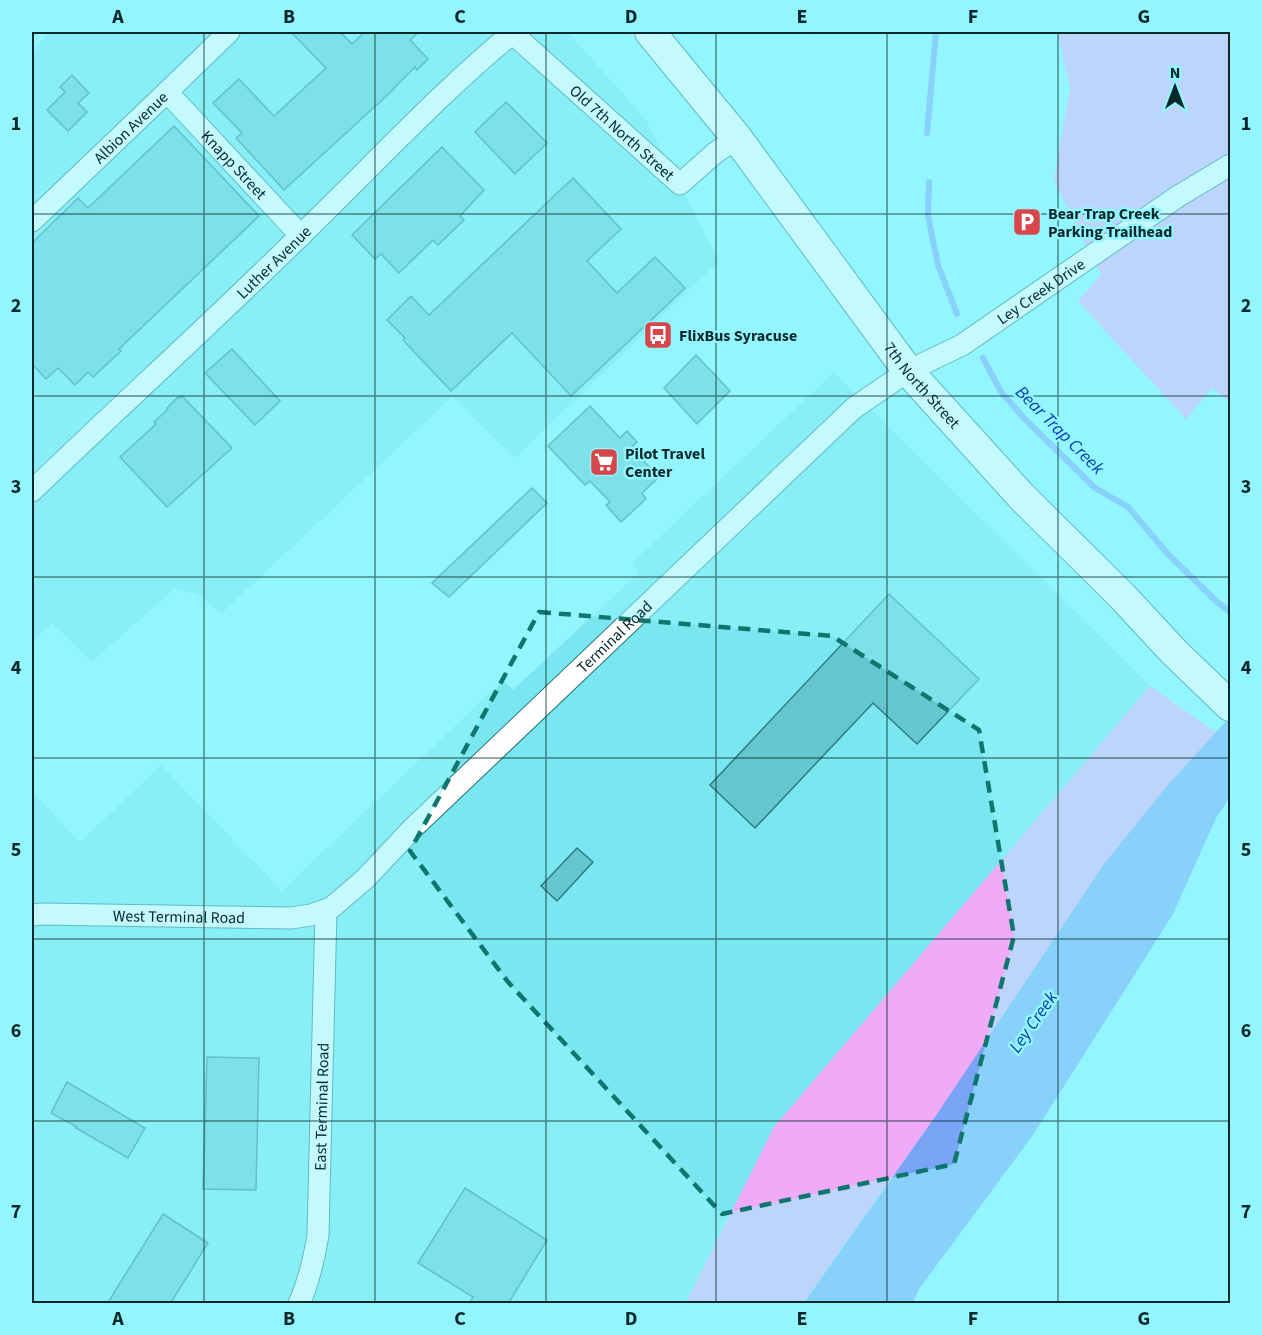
<svg xmlns="http://www.w3.org/2000/svg" width="1262" height="1335" viewBox="0 0 1262 1335" font-family="'Source Sans 3',sans-serif">
	<style>
		.built { fill: #7ae7f0 }
		.green { fill: #efabf8 }
		.water { fill: #79a4f6 }
		.lines { fill: none; stroke-linecap: round; stroke-linejoin: round }
		.stream { stroke: #79a4f6; stroke-width: 6 }
		.building { fill: #64c6ce; stroke: #2f7c82; stroke-width: 1.5 }
		.street-casing { stroke: #227177; stroke-width: 23 }
		.secondary-casing { stroke: #227177; stroke-width: 32 }
		.street { stroke: #fff; stroke-width: 21 }
		.secondary { stroke: #fff; stroke-width: 30 }
		.marked { fill: none; stroke: #0f766e; stroke-width: 4.5; stroke-dasharray: 12 8; stroke-linejoin: round }
		.grid { fill: none; stroke: #08292b; stroke-width: 1.5; stroke-opacity: 0.55 }
		.labels { text-anchor: middle; stroke-width: 5; stroke-linejoin: round; paint-order: stroke }
		.street-label { font-size: 16px; fill: #08292b; stroke: #93f5fe }
		.poi-label { font-size: 16px; font-weight: bold; fill: #08292b; stroke: #93f5fe; text-anchor: start }
		.water-label { font-size: 18px; font-style: italic; fill: #043baf; stroke: #93f5fe }
		.neatline { fill: none; stroke: #08292b; stroke-width: 2 }
		.grid-label { font-size: 20px; text-anchor: middle; font-weight: bold; fill: #08292b }
	</style>
	<rect width="100%" height="100%" fill="#93f5fe"/>
	<g class="built">
		<polygon points="47,32 568,32 646,120 719,261 515,458 452,397 222,613 197,594 174,589 92,662 52,623 32,642 32,56"/>
		<polygon points="834,372 1150,686 774,1127 685,1303 32,1303 32,791 80,842 161,765 282,891 503,680 513,690 639,572 632,563"/>
	</g>
	<g class="green">
		<polygon points="1058,32 1230,32 1230,402 1212,388 1186,419 1078,301 1101,275 1054,180 1070,88"/>
		<polygon points="1150,686 1228,741 937,1114 803,1303 685,1304 774,1127"/>
	</g>
	<polygon class="water" points="1230,717 1230,797 1216,818 1173,914 1033,1135 919,1289 913,1303 803,1304 937,1114 1104,864 1167,786"/>
	<g class="lines">
		<g class="stream">
			<polyline points="927,133 936,32"/>
			<polyline points="929,182 928,216 938,265 957,314"/>
			<polyline points="983,358 1001,392 1025,419 1095,488 1128,507 1167,553 1217,602 1230,612"/>
		</g>
	</g>
	<g class="building">
		<polygon points="291,32 340,32 352,44 365,32 419,32 410,40 428,59 417,70 415,67 394,88 394,89 284,190 236,138 242,133 213,103 239,79 274,116 326,68"/>
		<polygon points="72,75 89,93 78,103 87,112 68,131 47,110 65,92 60,87"/>
		<polygon points="506,102 547,143 515,174 475,132"/>
		<polygon points="174,126 259,216 119,349 121,351 93,377 88,372 75,385 58,368 46,379 32,364 32,243 78,198 88,208"/>
		<polygon points="442,147 484,190 460,216 464,220 438,245 433,240 399,273 381,254 375,259 352,235"/>
		<polygon points="573,178 621,229 587,261 617,293 655,257 685,288 571,396 512,333 451,391 403,340 405,338 387,320 411,296 429,315"/>
		<polygon points="232,349 280,401 255,425 205,373"/>
		<polygon points="696,355 730,391 697,424 664,388"/>
		<polygon points="182,396 232,448 167,507 120,457 156,424 154,422 168,409 167,408 178,397 179,398"/>
		<polygon points="590,406 620,438 627,431 637,442 631,448 659,477 642,493 646,499 621,522 606,505 610,502 590,481 585,485 548,446"/>
		<polygon points="532,488 547,503 449,597 432,583"/>
		<polygon points="889,594 979,679 917,744 873,703 755,828 710,785"/>
		<polygon points="577,848 593,862 557,901 541,886"/>
		<polygon points="207,1057 259,1058 256,1190 203,1189"/>
		<polygon points="67,1082 145,1128 128,1158 76,1128 77,1127 51,1113"/>
		<polygon points="465,1188 547,1240 508,1304 469,1304 473,1297 418,1263"/>
		<polygon points="163,1214 208,1243 170,1304 107,1304"/>
	</g>
	<g class="lines">
		<g class="street-casing">
			<g id="street">
				<path id="s1" d="M 511,32 L 680,184 L 715,153 L 737,138"/>
				<path id="s2" d="M 167,92 L 301,236"/>
				<path id="s3" d="M 32,221 L 167,92 L 229,32"/>
				<path id="s4" d="M 32,491 C 121,405 213,322 301,235 C 372,167 438,94 514,32"/>
				<path id="s5" d="M 32,915 L 42,914 L 291,918 L 311,915 L 331,908 L 365,879 L 413,828 L 854,408 L 908,371 L 962,345 L 1177,197 L 1230,165"/>
				<path id="s6" d="M 299,1304 C 309,1281 314,1260 318,1235 L 326,910"/>
			</g>
		</g>
		<g class="secondary-casing">
			<g id="secondary">
				<path id="s7" d="M 650,32 L 737,138 L 908,371 L 1021,496 L 1122,596 L 1174,652 L 1230,706"/>
			</g>
		</g>
		<use href="#street" class="street"/>
		<use href="#secondary" class="secondary"/>
	</g>
	<path d="M0 0H1262V1335H0ZM 539,612 L 832,636 L 979,730 L 1014,936 L 954,1164 L 722,1214 L 508,982 L 410,851 Z" fill="#93f5fe" fill-opacity=".55" fill-rule="evenodd"/>
	<path class="marked" d="M 539,612 L 832,636 L 979,730 L 1014,936 L 954,1164 L 722,1214 L 508,982 L 410,851 Z"/>
	<path class="grid" d="M 204,32 L 204,1304M 375,32 L 375,1304M 546,32 L 546,1304M 716,32 L 716,1304M 887,32 L 887,1304M 1058,32 L 1058,1304M 32,214 L 1230,214M 32,396 L 1230,396M 32,577 L 1230,577M 32,758 L 1230,758M 32,939 L 1230,939M 32,1121 L 1230,1121"/>
	<defs>
		<g id="parking-square" transform="scale(1.5)"><rect x="-9" y="-9" width="18" height="18" rx="4" fill="#d6464b" stroke="#93f5fe"/><path d="M-3.5-5.5H1a3.5 3.5 0 0 1 0 7H-1V5.5H-3.5ZM-1-3.4V-.6H.8a1.4 1.4 0 0 0 0-2.8Z" fill="#fff"/></g>
		<g id="bus-square" transform="scale(1.5)"><rect x="-9" y="-9" width="18" height="18" rx="4" fill="#d6464b" stroke="#93f5fe"/><path d="M-5-6H5V4H4V6H2V4H-2V6H-4V4H-5ZM-3.5-4V0h7V-4ZM-3.5 1.2v1.5H-2V1.2ZM2 1.2v1.5H3.5V1.2Z" fill="#fff"/></g>
		<g id="supermarket-square" transform="scale(1.5)"><rect x="-9" y="-9" width="18" height="18" rx="4" fill="#d6464b" stroke="#93f5fe"/><path d="M-6-5.5h2.5l.6 2H6L4.5 2H-2.5L-4.4-4H-6ZM-1.5 3.2a1.3 1.3 0 1 0 .1 0ZM3 3.2a1.3 1.3 0 1 0 .1 0Z" fill="#fff"/></g>
	</defs>
	<g fill-rule="evenodd">
		<use href="#parking-square" x="1027" y="222"/>
		<use href="#bus-square" x="658" y="335"/>
		<use href="#supermarket-square" x="604" y="462"/>
	</g>
	<g class="labels">
		<g class="street-label">
			<text dy="6" stroke="none"><textPath href="#s3" startOffset="136">Albion Avenue</textPath></text>
			<text dy="6" stroke="none"><textPath href="#s1" startOffset="150">Old 7th North Street</textPath></text>
			<text dy="6" stroke="none"><textPath href="#s2" startOffset="99">Knapp Street</textPath></text>
			<text dy="6" stroke="none"><textPath href="#s4" startOffset="333">Luther Avenue</textPath></text>
			<text dy="6" stroke="none"><textPath href="#s5" startOffset="1245">Ley Creek Drive</textPath></text>
			<text dy="6" stroke="none"><textPath href="#s7" startOffset="446">7th North Street</textPath></text>
			<text dy="6" stroke="none"><textPath href="#s5" startOffset="693">Terminal Road</textPath></text>
			<text dy="6" stroke="none"><textPath href="#s5" startOffset="147">West Terminal Road</textPath></text>
			<text dy="6" stroke="none"><textPath href="#s6" startOffset="200">East Terminal Road</textPath></text>
		</g>
		<g class="poi-label">
			<text x="1048" y="219">Bear Trap Creek<tspan x="1048" dy="18">Parking Trailhead</tspan></text>
			<text x="679" y="341">FlixBus Syracuse</text>
			<text x="625" y="459">Pilot Travel<tspan x="625" dy="18">Center</tspan></text>
		</g>
		<g class="water-label">
			<text transform="translate(1060 430) rotate(45)" y="6">Bear Trap Creek</text>
			<text transform="translate(1033 1022) rotate(-55)" y="6">Ley Creek</text>
		</g>
	</g>
	<rect width="1262" height="1335" fill="none" stroke="#93f5fe" stroke-width="66"/>
	<g transform="translate(1175 87)" stroke="#93f5fe" stroke-width="4.5" paint-order="stroke">
	<path d="M0-4.5L10 22L0 15L-10 22Z" fill="#08292b"/>
	<text y="-9" font-size="16" font-weight="bold" text-anchor="middle" fill="#08292b">N</text>
	</g>
	<rect x="33" y="33" width="1196" height="1269" class="neatline"/>
	<g class="grid-label">
		<text x="118" y="23">A</text>
		<text x="289" y="23">B</text>
		<text x="460" y="23">C</text>
		<text x="631" y="23">D</text>
		<text x="802" y="23">E</text>
		<text x="973" y="23">F</text>
		<text x="1144" y="23">G</text>
		<text x="16" y="130">1</text>
		<text x="1246" y="130">1</text>
		<text x="16" y="312">2</text>
		<text x="1246" y="312">2</text>
		<text x="16" y="493">3</text>
		<text x="1246" y="493">3</text>
		<text x="16" y="674">4</text>
		<text x="1246" y="674">4</text>
		<text x="16" y="856">5</text>
		<text x="1246" y="856">5</text>
		<text x="16" y="1037">6</text>
		<text x="1246" y="1037">6</text>
		<text x="16" y="1218">7</text>
		<text x="1246" y="1218">7</text>
		<text x="118" y="1325">A</text>
		<text x="289" y="1325">B</text>
		<text x="460" y="1325">C</text>
		<text x="631" y="1325">D</text>
		<text x="802" y="1325">E</text>
		<text x="973" y="1325">F</text>
		<text x="1144" y="1325">G</text>
	</g>
</svg>
